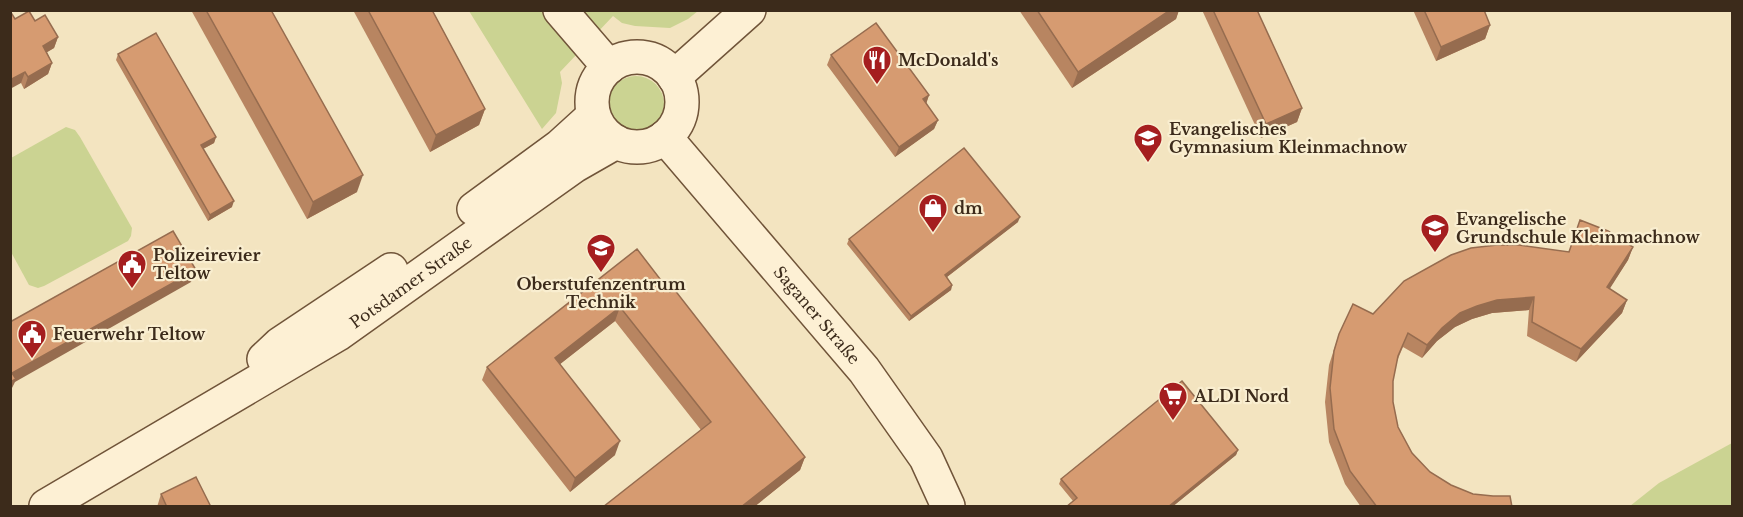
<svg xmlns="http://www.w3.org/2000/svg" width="1743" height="517" viewBox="0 0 1743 517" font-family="'Libre Baskerville',serif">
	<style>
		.green { fill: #cbd392 }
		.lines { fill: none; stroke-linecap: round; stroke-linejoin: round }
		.secondary-casing { stroke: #705439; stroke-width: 36 }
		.secondary { stroke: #fdf0d4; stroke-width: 33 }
		.wall { fill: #b88561 }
		.shaded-wall { fill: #966c4f }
		.building { fill: #d69b71; stroke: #966c4f; stroke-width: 1.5 }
		.labels { text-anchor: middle; stroke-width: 4.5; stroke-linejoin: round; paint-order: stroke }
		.poi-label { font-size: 16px; font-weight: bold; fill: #3c2b1b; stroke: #f9eed0; text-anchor: start }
		.street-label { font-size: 16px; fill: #3c2b1b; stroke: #f9eed0 }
	</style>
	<rect width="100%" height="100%" fill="#f3e4c0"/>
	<g class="green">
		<polygon points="469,11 698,11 688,19 670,28 635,26 622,23 613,16 560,72 562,83 556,113 542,129"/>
		<circle cx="636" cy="104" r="28"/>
		<polygon points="66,127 75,130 80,137 132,228 131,236 128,241 44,286 38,288 29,285 11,252 11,158"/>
		<polygon points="1732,443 1732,506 1630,506 1659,483"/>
	</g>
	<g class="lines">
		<g class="secondary-casing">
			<g id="secondary">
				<polyline points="560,10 609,67"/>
				<circle cx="637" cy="102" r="45"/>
				<polyline points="674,77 749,10"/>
				<path id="s1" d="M 665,137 L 864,370 L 926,458 L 948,506"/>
				<polyline points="474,209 560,146 593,116"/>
				<polyline points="264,359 280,344 391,270"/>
				<path id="s2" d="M 46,506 L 338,334 L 574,166 L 616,142"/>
			</g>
		</g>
		<use href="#secondary" class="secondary"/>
	</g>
	<g class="wall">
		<polygon points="191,10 271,10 357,192 307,219"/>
		<polygon points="353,10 432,10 485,109 479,125 430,152"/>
		<polygon points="1019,10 1179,10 1176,19 1072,88"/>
		<polygon points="1202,10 1257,10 1302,108 1297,122 1261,138"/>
		<polygon points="1413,10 1484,10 1490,25 1485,39 1436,61"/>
		<polygon points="15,19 58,37 54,48 47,52 52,63 48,74 24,89 21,83"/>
		<polygon points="118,54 216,137 214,143 203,149 232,207 208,221 116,60"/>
		<polygon points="831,55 929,95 926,104 938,120 934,129 895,157 827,65"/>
		<polygon points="1018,222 947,277 952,285 951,290 909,321 847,244 849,239"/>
		<polygon points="1633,247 1628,260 1609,289 1627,300 1622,313 1576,362 1527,336 1529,310 1492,313 1472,319 1455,327 1437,341 1422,358 1403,347 1397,361 1393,381 1393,402 1398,427 1412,453 1430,472 1451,485 1473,494 1512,507 1361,507 1345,484 1329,442 1325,402 1329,365 1339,334 1373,314 1568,252"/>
		<polygon points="637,249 670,292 805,457 800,470 754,507 603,507 701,430 615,321 560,364 615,455 570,492 482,380 487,367"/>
		<polygon points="1238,450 1236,455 1172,507 1066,507 1073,501 1059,484 1061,479"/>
		<polygon points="161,494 211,507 157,507"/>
	</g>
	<g class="shaded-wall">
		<polygon points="1170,10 1179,10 1176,19 1072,88 1078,72"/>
		<polygon points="1490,25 1485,39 1436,61 1441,47"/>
		<polygon points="58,37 54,48 39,57 43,46"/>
		<polygon points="52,63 48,74 24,89 28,77"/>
		<polygon points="25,72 21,83 10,89 10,80"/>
		<polygon points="929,95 926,104 923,99"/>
		<polygon points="1302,108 1297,122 1261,138 1266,124"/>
		<polygon points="485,109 479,125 430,152 436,135"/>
		<polygon points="938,120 934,129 895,157 899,147"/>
		<polygon points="216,137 214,143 199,151 201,145"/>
		<polygon points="363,175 357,192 307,219 313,202"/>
		<polygon points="234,201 232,207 208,221 210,215"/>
		<polygon points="1020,217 1018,222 943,280 945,275"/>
		<polygon points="1633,247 1628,260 1602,301 1607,287"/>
		<polygon points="196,270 191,282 15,382 10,392 10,379 12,373"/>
		<polygon points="952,285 951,290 909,321 911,316"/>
		<polygon points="1534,297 1529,310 1492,313 1472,319 1455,327 1437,341 1422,358 1427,345 1442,328 1460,313 1477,306 1497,300"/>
		<polygon points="1627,300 1622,313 1576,362 1581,349"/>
		<polygon points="620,307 615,321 550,372 555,358"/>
		<polygon points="620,441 615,455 570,492 575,478"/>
		<polygon points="1238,450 1236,455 1172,507 1168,507"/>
		<polygon points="805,457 800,470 754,507 741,507"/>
	</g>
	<g class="building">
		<polygon points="206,10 271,10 363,175 313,202"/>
		<polygon points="368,10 432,10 485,109 436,135"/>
		<polygon points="1037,10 1170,10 1078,72"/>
		<polygon points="1213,10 1257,10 1302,108 1266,124"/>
		<polygon points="1424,10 1484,10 1490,25 1441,47"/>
		<polygon points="10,11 15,19 29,11 35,21 45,15 58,37 43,46 52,63 28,77 25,72 10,80"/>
		<polygon points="876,23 929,95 923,99 938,120 899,147 831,55"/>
		<polygon points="156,33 216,137 201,145 234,201 210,215 118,54"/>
		<polygon points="964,148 1020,217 945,275 952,285 911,316 849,239"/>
		<polygon points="1580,220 1608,231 1633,247 1607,287 1627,300 1581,349 1532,322 1534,297 1497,300 1477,306 1460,313 1442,328 1427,345 1408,333 1398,356 1393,381 1393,402 1398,427 1412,453 1430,472 1451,485 1473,494 1493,496 1510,496 1512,507 1377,507 1350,471 1334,429 1330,388 1334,351 1339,334 1353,304 1373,314 1404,281 1451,255 1471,248 1497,245 1519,245 1569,252"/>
		<polygon points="173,231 196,270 12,373 16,379 10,382 10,322"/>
		<polygon points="637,249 670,292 674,289 805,457 741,507 603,507 711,422 620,307 555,358 620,441 575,478 487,367"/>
		<polygon points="1182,381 1238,450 1168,507 1066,507 1077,498 1061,479"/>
		<polygon points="196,477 211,507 163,507 166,505 161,494"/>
	</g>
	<defs>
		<g id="restaurant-pin" transform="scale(1.5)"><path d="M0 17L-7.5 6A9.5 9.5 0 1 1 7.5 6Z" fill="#a51e1f" stroke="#f9eed0"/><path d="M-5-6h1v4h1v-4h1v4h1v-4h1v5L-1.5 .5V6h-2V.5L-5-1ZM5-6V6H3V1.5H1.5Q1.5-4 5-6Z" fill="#fff"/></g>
		<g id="school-pin" transform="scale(1.5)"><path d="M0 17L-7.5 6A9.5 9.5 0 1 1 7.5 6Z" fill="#a51e1f" stroke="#f9eed0"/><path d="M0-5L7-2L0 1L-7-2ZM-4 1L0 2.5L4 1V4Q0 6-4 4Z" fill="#fff"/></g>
		<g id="shop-pin" transform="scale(1.5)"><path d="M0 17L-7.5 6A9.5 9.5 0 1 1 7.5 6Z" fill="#a51e1f" stroke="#f9eed0"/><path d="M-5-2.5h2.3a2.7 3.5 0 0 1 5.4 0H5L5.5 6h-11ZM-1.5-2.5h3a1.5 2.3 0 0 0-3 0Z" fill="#fff"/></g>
		<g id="civic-pin" transform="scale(1.5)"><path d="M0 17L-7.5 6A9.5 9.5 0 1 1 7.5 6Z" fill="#a51e1f" stroke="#f9eed0"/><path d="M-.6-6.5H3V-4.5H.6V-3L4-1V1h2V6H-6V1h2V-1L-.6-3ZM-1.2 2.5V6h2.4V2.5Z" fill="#fff"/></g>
		<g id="supermarket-pin" transform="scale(1.5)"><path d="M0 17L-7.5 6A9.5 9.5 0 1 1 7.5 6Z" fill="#a51e1f" stroke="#f9eed0"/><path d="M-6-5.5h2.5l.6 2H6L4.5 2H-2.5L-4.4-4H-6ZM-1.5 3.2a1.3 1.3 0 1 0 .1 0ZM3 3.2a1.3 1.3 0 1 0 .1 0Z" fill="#fff"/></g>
	</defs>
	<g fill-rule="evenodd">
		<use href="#restaurant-pin" x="877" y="60"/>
		<use href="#school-pin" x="1148" y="138"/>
		<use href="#shop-pin" x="933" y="208"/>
		<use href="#school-pin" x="1435" y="228"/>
		<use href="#school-pin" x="601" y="248"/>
		<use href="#civic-pin" x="132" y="264"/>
		<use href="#civic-pin" x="32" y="334"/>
		<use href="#supermarket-pin" x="1173" y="396"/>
	</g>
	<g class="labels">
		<g class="poi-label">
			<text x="898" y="66">McDonald's</text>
			<text x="1169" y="135">Evangelisches<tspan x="1169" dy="18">Gymnasium Kleinmachnow</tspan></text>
			<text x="954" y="214">dm</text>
			<text x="1456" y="225">Evangelische<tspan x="1456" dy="18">Grundschule Kleinmachnow</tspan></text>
			<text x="153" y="261">Polizeirevier<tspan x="153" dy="18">Teltow</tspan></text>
			<text x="601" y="290" text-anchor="middle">Oberstufenzentrum<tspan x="601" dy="18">Technik</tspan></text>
			<text x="53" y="340">Feuerwehr Teltow</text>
			<text x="1194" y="402">ALDI Nord</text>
		</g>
		<g class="street-label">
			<text dy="6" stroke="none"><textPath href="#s2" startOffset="428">Potsdamer Straße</textPath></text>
			<text dy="6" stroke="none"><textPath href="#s1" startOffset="234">Saganer Straße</textPath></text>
		</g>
	</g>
	<rect width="1743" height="517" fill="none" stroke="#3c2b1b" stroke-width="24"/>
</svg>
